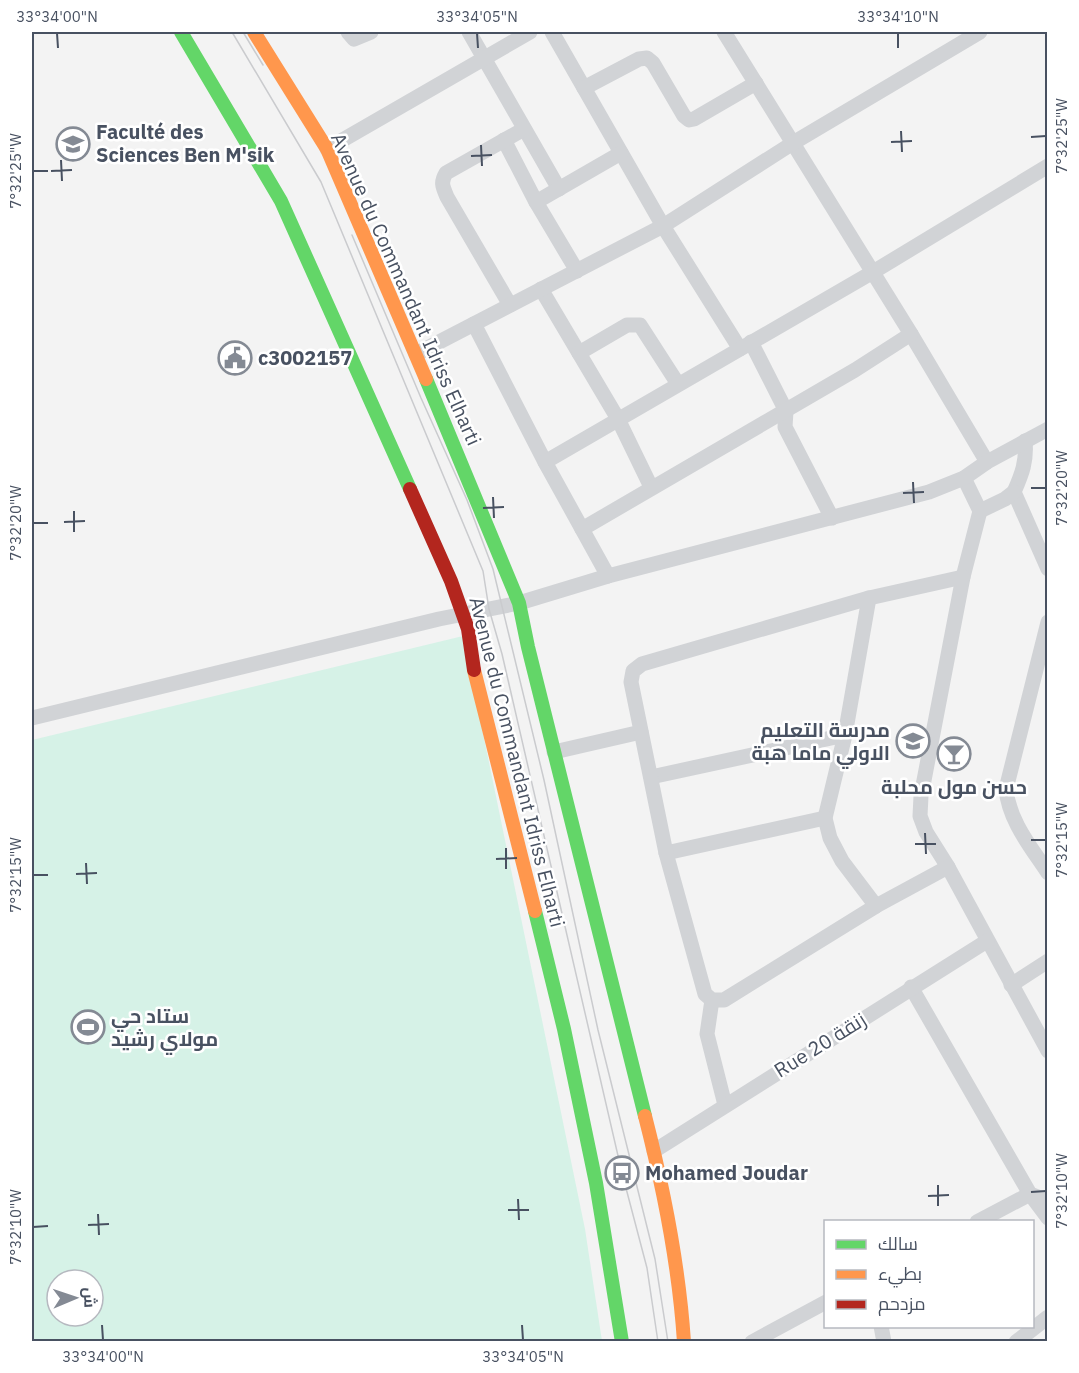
<svg xmlns="http://www.w3.org/2000/svg" width="1079" height="1373" viewBox="0 0 1079 1373" font-family="'IBM Plex Sans',Cairo,sans-serif">
	<style>
		.grass { fill: #d6f2e7; fill-rule: evenodd }
		.lines { fill: none; stroke-linecap: round; stroke-linejoin: round }
		.street { stroke: #d1d3d6; stroke-width: 15 }
		.fast { stroke: #63d668; stroke-width: 14 }
		.slow { stroke: #ff974d; stroke-width: 14 }
		.jam { stroke: #b3261e; stroke-width: 14 }
		.tram { stroke: #cacbce; stroke-width: 1.5 }
		.ticks { fill: none; stroke: #485161; stroke-width: 2 }
		.labels { text-anchor: middle; stroke-width: 5; stroke-linejoin: round; paint-order: stroke }
		.poi-label { font-size: 20px; font-weight: bold; fill: #485161; stroke: #fff; text-anchor: start }
		.street-label { font-size: 20px; fill: #485161; stroke: #fff }
		.neatline { fill: none; stroke: #485161; stroke-width: 2 }
		.ticks-label { font-size: 15px; text-anchor: middle; fill: #485161 }
	</style>
	<rect width="100%" height="100%" fill="#f3f3f3"/>
	<path class="grass" d="M 463,636 L 585,1229 L 602,1341 L 32,1341 L 32,740 ZM 57,1280 L 93,1280 L 93,1316 L 57,1316 Z"/>
	<g class="lines">
		<g class="street">
			<polyline points="348,32 354,39 371,32"/>
			<polyline points="469,32 559,189"/>
			<polyline points="552,32 663,226 740,349"/>
			<polyline points="724,32 911,334 987,462"/>
			<polyline points="584,88 639,59 647,58 653,63 684,116 689,120 694,119 756,83"/>
			<polyline points="504,140 536,202 577,271"/>
			<polyline points="327,149 530,32"/>
			<polyline points="536,202 621,153"/>
			<polyline points="541,289 618,419 651,487"/>
			<path d="M 510,305 L 447,197 C 443,187 440,183 446,173 L 524,129"/>
			<polyline points="474,324 545,462"/>
			<polyline points="751,342 786,411 785,427 832,518"/>
			<polyline points="579,353 627,325 640,325 678,384"/>
			<polyline points="416,354 663,226 793,143 980,32"/>
			<path d="M 1025,441 C 1027,461 1022,474 1014,492 L 1048,569"/>
			<polyline points="964,478 980,511 963,577 921,796 920,816 926,832 948,867 1048,1051"/>
			<polyline points="980,511 1005,499 1014,492"/>
			<polyline points="582,529 855,370 911,334"/>
			<polyline points="608,576 545,462 873,272 1048,166"/>
			<polyline points="869,598 845,735 825,818 830,838 842,861 876,906"/>
			<path d="M 1048,622 L 1006,789 C 1009,821 1031,847 1048,873"/>
			<polyline points="32,718 439,619 519,603 608,576 929,492 964,478 987,462 1048,429"/>
			<polyline points="554,752 641,732"/>
			<polyline points="651,777 845,735"/>
			<polyline points="666,853 825,818"/>
			<polyline points="948,867 876,906 724,1000 712,1000 705,994 666,853 631,682 633,671 642,664 869,598 963,577"/>
			<polyline points="1011,985 1048,961"/>
			<polyline points="911,987 1030,1194 1048,1201"/>
			<polyline points="712,1000 707,1034 725,1105"/>
			<polyline points="654,1151 987,941"/>
			<polyline points="977,1222 1030,1194 1048,1218"/>
			<polyline points="881,1326 884,1342"/>
			<polyline points="752,1342 826,1302"/>
			<polyline points="1016,1342 1048,1317"/>
		</g>
		<g class="fast">
			<polyline points="181,32 281,201 410,489"/>
			<polyline points="426,379 519,603 528,647 645,1116"/>
			<polyline points="535,911 564,1029 596,1183 622,1342"/>
		</g>
		<g class="slow">
			<polyline points="254,32 327,149 426,379"/>
			<polyline points="474,670 535,911"/>
			<path d="M 645,1116 C 664,1190 679,1266 684,1342"/>
		</g>
		<polyline class="jam" points="410,489 451,581 468,629 474,670"/>
		<g class="tram">
			<polyline points="232,32 321,182 483,571 489,609 502,654 622,1173 647,1268 658,1342"/>
			<polyline points="243,32 263,65"/>
			<polyline points="352,235 421,398 467,500 493,569 544,780 598,1030 655,1259 668,1342"/>
		</g>
	</g>
	<path class="ticks" d="M 57,33 L 58,48M 477,33 L 478,48M 898,33 L 898,48M 901,131 L 902,152M 1031,137 L 1046,136M 891,142 L 912,141M 481,145 L 482,166M 471,156 L 492,155M 61,160 L 62,181M 33,171 L 48,171M 51,171 L 72,170M 913,482 L 914,503M 1031,488 L 1046,488M 903,493 L 924,492M 493,497 L 494,518M 483,508 L 504,507M 74,511 L 74,532M 64,522 L 85,521M 33,523 L 48,523M 925,833 L 926,854M 1031,840 L 1046,840M 915,844 L 936,844M 506,848 L 506,869M 496,859 L 517,858M 86,863 L 87,884M 76,874 L 97,873M 33,875 L 48,875M 938,1185 L 938,1206M 1031,1192 L 1046,1191M 928,1196 L 949,1195M 518,1199 L 519,1220M 508,1210 L 529,1210M 98,1214 L 99,1235M 88,1225 L 109,1224M 33,1227 L 48,1226M 102,1325 L 103,1340M 522,1325 L 523,1340"/>
	<defs>
		<g id="university-ring" transform="scale(1.725)"><circle r="9.5" fill="#fff" stroke="#848a94" stroke-width="1.5"/><path d="M0-5L7-2L0 1L-7-2ZM-4 1L0 2.5L4 1V4Q0 6-4 4Z" fill="#848a94"/></g>
		<g id="civic-ring" transform="scale(1.725)"><circle r="9.5" fill="#fff" stroke="#848a94" stroke-width="1.5"/><path d="M-.6-6.5H3V-4.5H.6V-3L4-1V1h2V6H-6V1h2V-1L-.6-3ZM-1.2 2.5V6h2.4V2.5Z" fill="#848a94"/></g>
		<g id="school-ring" transform="scale(1.725)"><circle r="9.5" fill="#fff" stroke="#848a94" stroke-width="1.5"/><path d="M0-5L7-2L0 1L-7-2ZM-4 1L0 2.5L4 1V4Q0 6-4 4Z" fill="#848a94"/></g>
		<g id="bar-ring" transform="scale(1.725)"><circle r="9.5" fill="#fff" stroke="#848a94" stroke-width="1.5"/><path d="M-6-5H6L.8 .8V4.5H3.5V6h-7V4.5H-.8V.8Z" fill="#848a94"/></g>
		<g id="stadium-ring" transform="scale(1.725)"><circle r="9.5" fill="#fff" stroke="#848a94" stroke-width="1.5"/><path d="M0-5a6.5 5 0 1 0 0 10a6.5 5 0 1 0 0-10ZM-3.5-1.8h7v3.6h-7Z" fill="#848a94"/></g>
		<g id="bus-ring" transform="scale(1.725)"><circle r="9.5" fill="#fff" stroke="#848a94" stroke-width="1.5"/><path d="M-5-6H5V4H4V6H2V4H-2V6H-4V4H-5ZM-3.5-4V0h7V-4ZM-3.5 1.2v1.5H-2V1.2ZM2 1.2v1.5H3.5V1.2Z" fill="#848a94"/></g>
	</defs>
	<g fill-rule="evenodd">
		<use href="#university-ring" x="73" y="144"/>
		<use href="#civic-ring" x="235" y="358"/>
		<use href="#school-ring" x="913" y="741"/>
		<use href="#bar-ring" x="954" y="754"/>
		<use href="#stadium-ring" x="88" y="1027"/>
		<use href="#bus-ring" x="622" y="1173"/>
	</g>
	<g class="labels">
		<g class="poi-label">
			<text x="96" y="139">Faculté des<tspan x="96" dy="23">Sciences Ben M'sik</tspan></text>
			<text x="258" y="365">c3002157</text>
			<text x="890" y="737" text-anchor="end">مدرسة التعليم<tspan x="890" dy="23">الاولي ماما هبة</tspan></text>
			<text x="954" y="794" text-anchor="middle">حسن مول محلبة</text>
			<text x="111" y="1023">ستاد حي<tspan x="111" dy="23">مولاي رشيد</tspan></text>
			<text x="645" y="1180">Mohamed Joudar</text>
		</g>
		<g class="street-label">
			<text transform="translate(406 289) rotate(66)" y="7">Avenue du Commandant Idriss Elharti</text>
			<text transform="translate(517 762) rotate(76)" y="7">Avenue du Commandant Idriss Elharti</text>
			<text transform="translate(820 1045) rotate(-32)" y="7">Rue 20 زنقة</text>
		</g>
	</g>
	<rect width="1079" height="1373" fill="none" stroke="#ffffff" stroke-width="66"/>
	<rect x="824" y="1220" width="210" height="108" fill="#ffffff" stroke="#b6b9c0" stroke-width="1.5"/>
	<rect x="836" y="1240" width="30" height="9" fill="#63d668" stroke="#b6b9c0" stroke-width="1.5"/>
	<text x="878" y="1250" font-size="18" fill="#485161">سالك</text>
	<rect x="836" y="1270" width="30" height="9" fill="#ff974d" stroke="#b6b9c0" stroke-width="1.5"/>
	<text x="878" y="1280" font-size="18" fill="#485161">بطيء</text>
	<rect x="836" y="1300" width="30" height="9" fill="#b3261e" stroke="#b6b9c0" stroke-width="1.5"/>
	<text x="878" y="1310" font-size="18" fill="#485161">مزدحم</text>
	<g transform="translate(75 1298) rotate(88)"><circle r="28" fill="#ffffff" stroke="#b6b9c0" stroke-width="1.5"/>
	<path d="M0-4.5L10 22L0 15L-10 22Z" fill="#848a94"/>
	<text y="-9" font-size="16" font-weight="bold" text-anchor="middle" fill="#485161">ش</text>
	</g>
	<rect x="33" y="33" width="1013" height="1307" class="neatline"/>
	<g class="ticks-label">
		<text x="57" y="22">33°34'00"N</text>
		<text x="477" y="22">33°34'05"N</text>
		<text x="898" y="22">33°34'10"N</text>
		<text transform="translate(1062 136) rotate(-90)" y="5">7°32'25"W</text>
		<text transform="translate(16 171) rotate(-90)" y="5">7°32'25"W</text>
		<text transform="translate(1062 488) rotate(-90)" y="5">7°32'20"W</text>
		<text transform="translate(16 523) rotate(-90)" y="5">7°32'20"W</text>
		<text transform="translate(1062 840) rotate(-90)" y="5">7°32'15"W</text>
		<text transform="translate(16 875) rotate(-90)" y="5">7°32'15"W</text>
		<text transform="translate(1062 1191) rotate(-90)" y="5">7°32'10"W</text>
		<text transform="translate(16 1227) rotate(-90)" y="5">7°32'10"W</text>
		<text x="103" y="1362">33°34'00"N</text>
		<text x="523" y="1362">33°34'05"N</text>
	</g>
</svg>
